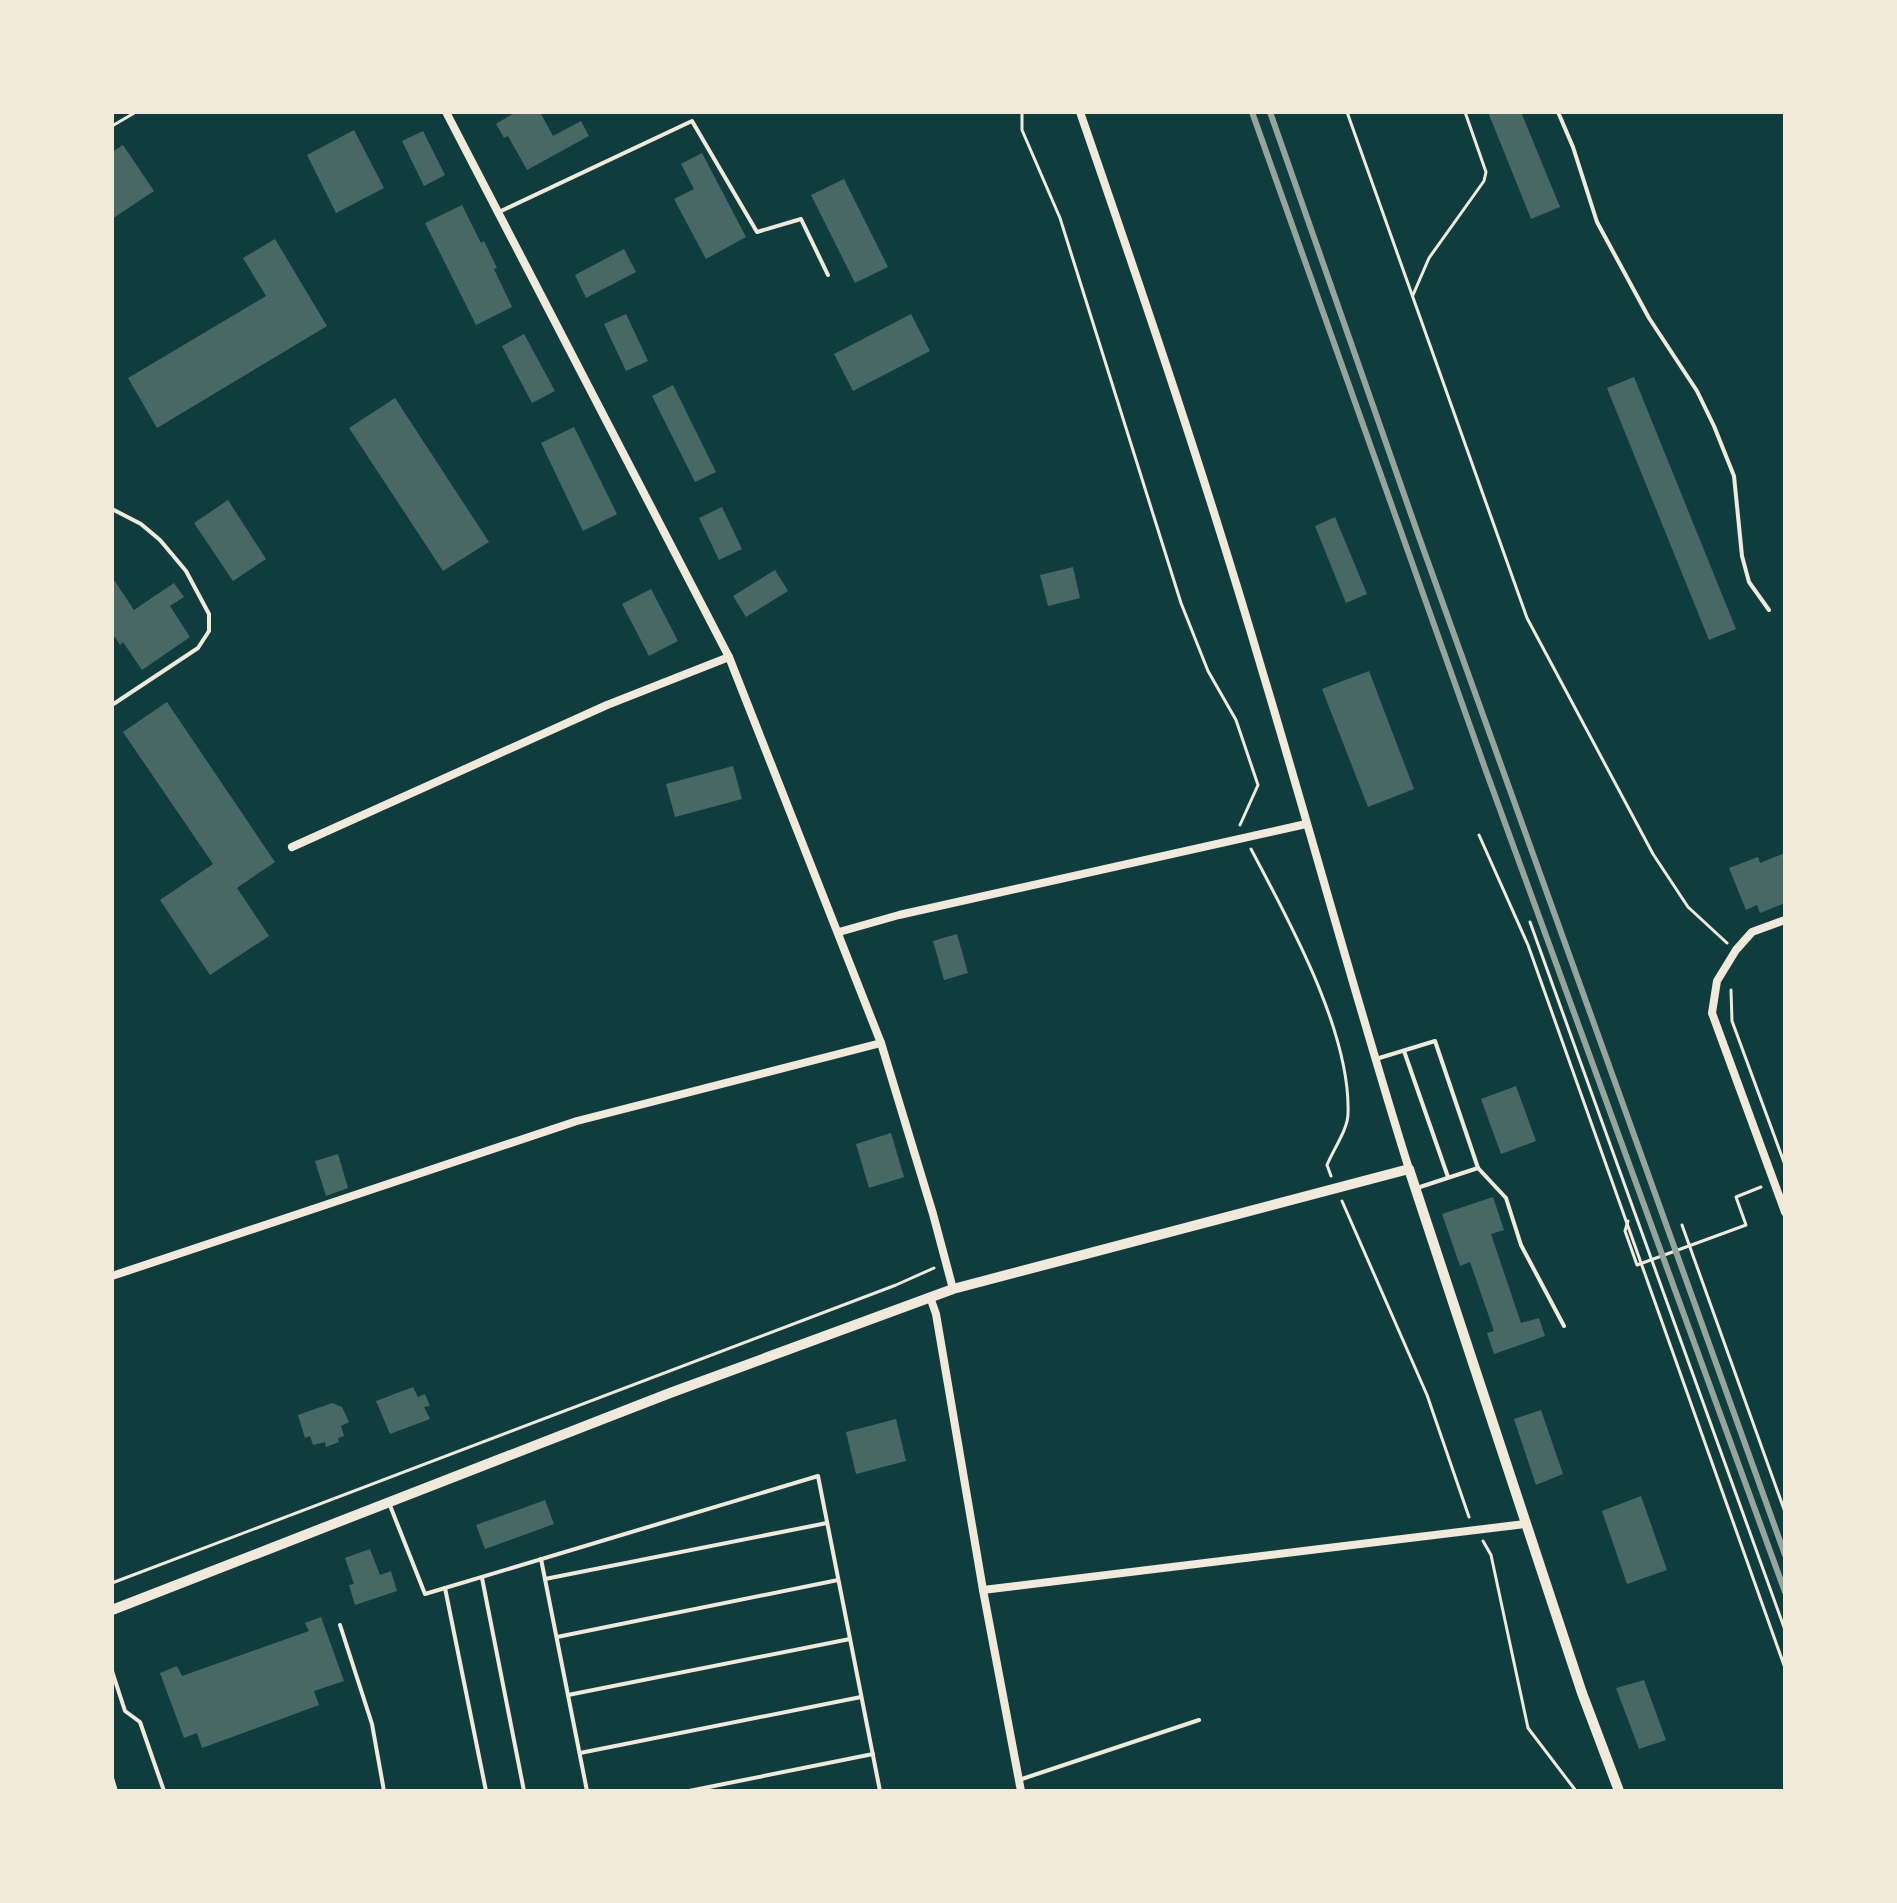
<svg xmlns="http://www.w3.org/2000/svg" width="1897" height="1903" viewBox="0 0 1897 1903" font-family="'Source Sans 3',sans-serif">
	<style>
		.building { fill: #486865 }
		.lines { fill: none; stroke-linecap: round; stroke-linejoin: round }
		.path { stroke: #f1e9da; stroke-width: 3 }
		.service { stroke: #f1e9da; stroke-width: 4 }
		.minor { stroke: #f1e9da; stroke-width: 8 }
		.tertiary { stroke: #f1e9da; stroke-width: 10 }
		.rail { stroke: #97a49c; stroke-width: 6 }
	</style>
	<rect width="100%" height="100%" fill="#0f3d3e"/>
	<g class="building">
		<polygon points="516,112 545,112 541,114 553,136 581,121 589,136 527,170 508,136 504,138 496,124"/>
		<polygon points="1488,112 1521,112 1560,207 1531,219"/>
		<polygon points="354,130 384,188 336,213 307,155"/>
		<polygon points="423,131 445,175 424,186 402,141"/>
		<polygon points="123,145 154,191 112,219 112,152"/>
		<polygon points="702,153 746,237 706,259 674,199 694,189 681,164"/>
		<polygon points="844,179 888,267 855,283 811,195"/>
		<polygon points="462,205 481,243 484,241 497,268 494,269 512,307 476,325 425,223"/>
		<polygon points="275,239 327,326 157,428 128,378 266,296 243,258"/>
		<polygon points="624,249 636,272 586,298 575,275"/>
		<polygon points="626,314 648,361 626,371 604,324"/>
		<polygon points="911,314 930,351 853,391 834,354"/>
		<polygon points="524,334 555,391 532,403 502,346"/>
		<polygon points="1634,377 1736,629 1709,640 1607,388"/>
		<polygon points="673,385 716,472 695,482 652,396"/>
		<polygon points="395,398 489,542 443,571 349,428"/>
		<polygon points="574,427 617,514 583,531 541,443"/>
		<polygon points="228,500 266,559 233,581 194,523"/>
		<polygon points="722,507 742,549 719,560 699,518"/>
		<polygon points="1335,517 1367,594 1346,603 1315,526"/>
		<polygon points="1073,567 1080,598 1048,606 1040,575"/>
		<polygon points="775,570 788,591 746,617 733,596"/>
		<polygon points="112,577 134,610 174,583 184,597 170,606 190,637 142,670 123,642 120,645 112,633"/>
		<polygon points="651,589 678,641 649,656 622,604"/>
		<polygon points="1369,671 1414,789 1368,807 1322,689"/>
		<polygon points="167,702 275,862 237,888 269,936 210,975 160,900 213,864 123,732"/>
		<polygon points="733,766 742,799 675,817 666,784"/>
		<polygon points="1785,853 1785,903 1760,913 1757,905 1746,910 1729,868 1758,857 1760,863"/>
		<polygon points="957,934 968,973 944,980 933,941"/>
		<polygon points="1516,1086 1536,1141 1501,1154 1481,1099"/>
		<polygon points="891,1133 904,1177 869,1188 856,1144"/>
		<polygon points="338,1154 348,1188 326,1196 315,1161"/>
		<polygon points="1493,1197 1504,1230 1491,1234 1521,1323 1539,1318 1545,1336 1494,1354 1487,1333 1494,1331 1470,1262 1460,1266 1442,1214"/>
		<polygon points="413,1387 418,1397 425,1394 430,1406 424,1407 430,1419 390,1434 376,1401"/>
		<polygon points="332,1403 342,1407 349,1422 341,1426 344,1436 338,1438 339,1442 326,1447 325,1442 313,1445 310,1436 305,1438 298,1415"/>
		<polygon points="1541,1410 1563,1474 1536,1485 1514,1419"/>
		<polygon points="896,1419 906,1461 856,1474 846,1432"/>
		<polygon points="1641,1496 1667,1570 1627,1584 1602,1511"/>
		<polygon points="545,1500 554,1524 485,1549 476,1525"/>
		<polygon points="370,1549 380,1575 391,1571 397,1591 355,1605 349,1585 354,1584 345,1558"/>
		<polygon points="321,1617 344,1681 314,1691 319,1705 202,1748 197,1733 184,1738 160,1673 177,1666 182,1676 309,1631 305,1623"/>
		<polygon points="1644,1680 1666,1740 1639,1749 1616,1688"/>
	</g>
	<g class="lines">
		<g class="path">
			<polyline points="1022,112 1022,130 1060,218 1181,603 1208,671 1236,720 1258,785 1240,825"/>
			<polyline points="1347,112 1527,618 1653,854 1688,907 1727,943"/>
			<polyline points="112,126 136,112"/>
			<polyline points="1413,295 1429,258 1484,181 1486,172 1465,112"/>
			<polyline points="1479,835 1528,945 1785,1668"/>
			<path d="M 1251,849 C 1289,921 1351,1032 1348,1114 C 1348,1129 1333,1150 1327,1165 L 1331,1176"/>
			<polyline points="1530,922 1785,1630"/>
			<polyline points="1731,990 1732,1021 1785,1165"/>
			<polyline points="1342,1201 1427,1395 1469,1517"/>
			<polyline points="1628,1221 1625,1231 1637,1265 1746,1225 1736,1197 1761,1187"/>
			<polyline points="1682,1225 1785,1512"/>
			<polyline points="1483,1541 1491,1555 1528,1728 1576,1791"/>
			<polyline points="112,1583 896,1285 934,1268"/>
		</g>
		<g class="service">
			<polyline points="1558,112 1573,147 1597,222 1649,318 1697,391 1714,426 1734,476 1742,556 1749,582 1769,610"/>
			<polyline points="499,212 692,121 757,232 801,219 828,275"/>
			<polyline points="112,509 141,524 160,540 186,571 209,614 209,631 198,648 112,705"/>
			<polyline points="1404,1051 1448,1177"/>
			<polyline points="1376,1059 1435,1041 1478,1168 1417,1188"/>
			<polyline points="1478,1168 1506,1198 1521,1245 1564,1326"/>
			<polyline points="389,1503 425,1594 818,1476 880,1791"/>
			<polyline points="541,1559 587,1791"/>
			<polyline points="482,1578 524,1791"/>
			<polyline points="545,1579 827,1523"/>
			<polyline points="445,1588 486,1791"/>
			<polyline points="340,1625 372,1724 384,1791"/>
			<polyline points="557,1637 838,1580"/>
			<polyline points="112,1671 125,1711 140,1722 164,1791"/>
			<polyline points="568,1695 850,1639"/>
			<polyline points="580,1753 861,1697"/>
			<polyline points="112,1778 116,1791"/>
			<polyline points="1019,1780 1199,1720"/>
			<polyline points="689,1791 873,1754"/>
		</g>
		<g class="minor">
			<polyline points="446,112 729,657 881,1043 933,1214 953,1289"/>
			<path d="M 1080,112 C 1144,297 1207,482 1262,670 C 1312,836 1357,1003 1409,1169"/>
			<polyline points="292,847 607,705 729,657"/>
			<polyline points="1785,920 1752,932 1736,950 1717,981 1712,1013 1785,1212"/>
			<polyline points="839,932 899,915 1306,824"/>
			<polyline points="112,1276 577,1121 881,1043"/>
			<polyline points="930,1297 936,1314 983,1590 1021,1791"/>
			<polyline points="983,1590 1525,1524"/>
		</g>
		<polyline class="tertiary" points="112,1610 670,1393 953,1289 1409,1169 1582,1693 1619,1791"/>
		<g class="rail">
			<polyline points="1252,112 1486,771 1785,1592"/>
			<polyline points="1270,112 1419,537 1785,1555"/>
		</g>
	</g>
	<rect width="1897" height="1903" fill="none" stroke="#f1e9da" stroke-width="228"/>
</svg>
